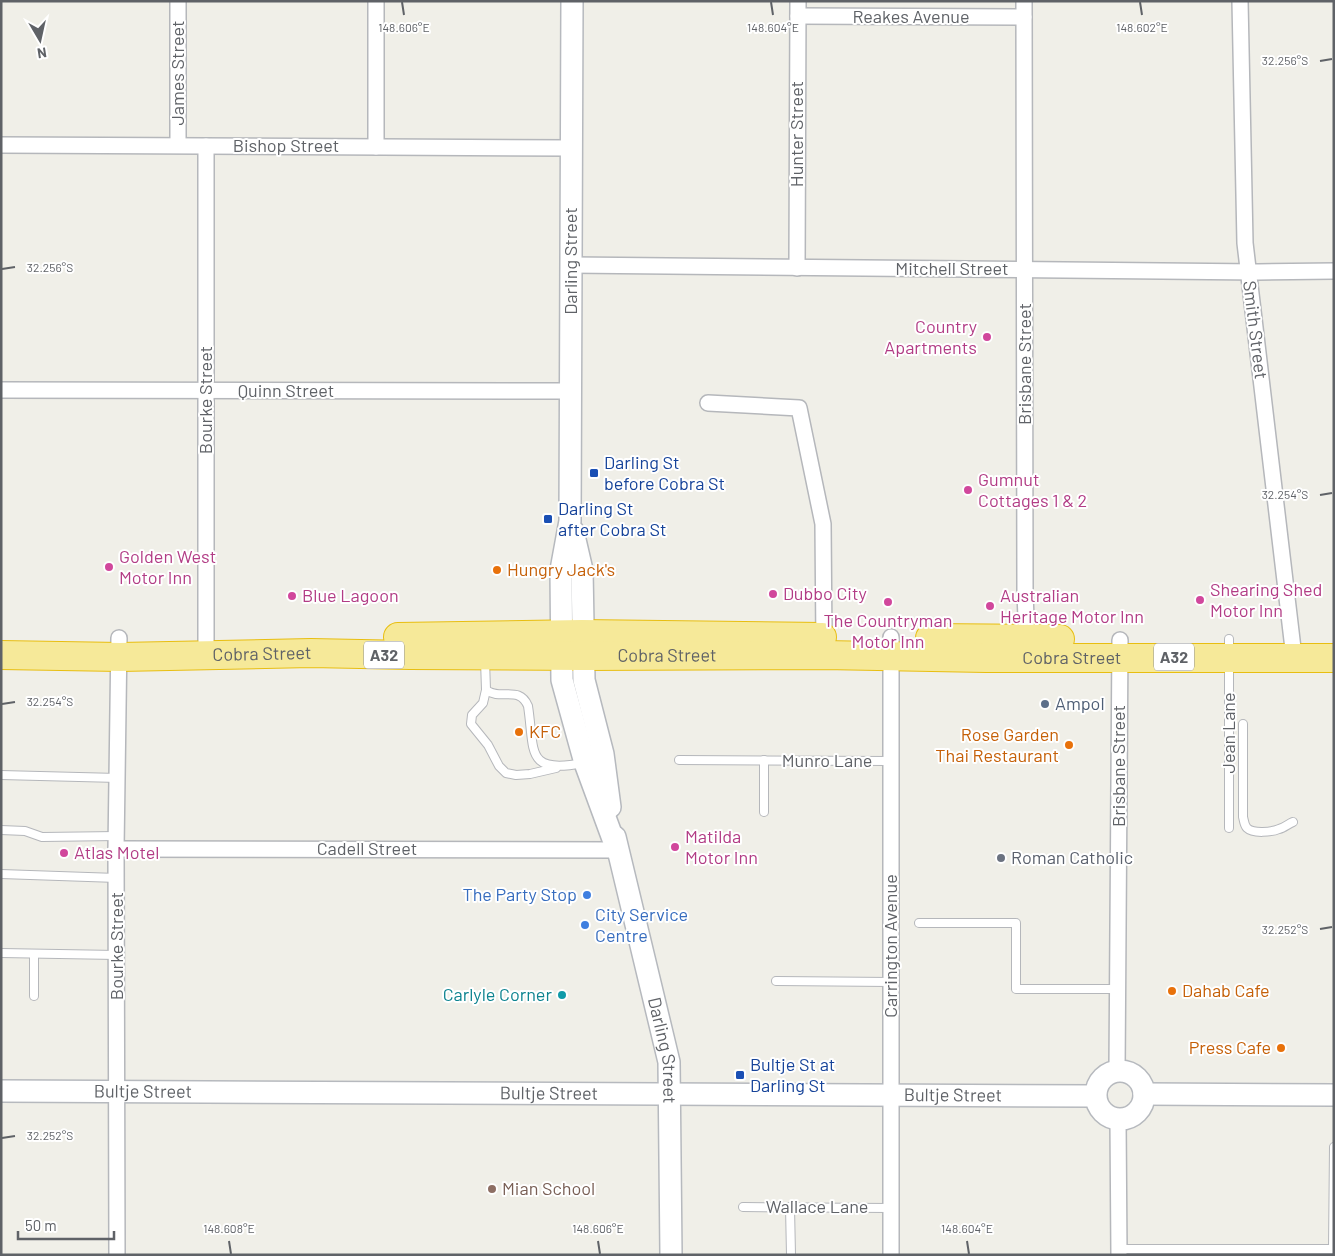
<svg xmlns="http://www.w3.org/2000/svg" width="1335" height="1256" viewBox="0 0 1335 1256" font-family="Barlow,sans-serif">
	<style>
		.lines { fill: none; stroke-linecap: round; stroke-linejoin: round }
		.lane-casing { stroke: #b5b7bb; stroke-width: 10 }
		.street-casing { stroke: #b5b7bb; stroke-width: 18 }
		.secondary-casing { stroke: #b6b9be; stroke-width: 24 }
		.highway-casing { stroke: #e8be11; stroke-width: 30 }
		.lane { stroke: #fff; stroke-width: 8 }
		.street { stroke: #fff; stroke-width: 15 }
		.secondary { stroke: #fff; stroke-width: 21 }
		.highway { stroke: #f6e999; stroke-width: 28 }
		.ticks { fill: none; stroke: #5f6267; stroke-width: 2 }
		.hotel-dot { fill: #d1479c; stroke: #fff; stroke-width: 2 }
		.transit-dot { fill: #1a4fb4; stroke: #fff; stroke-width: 2 }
		.food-dot { fill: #e8710a; stroke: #fff; stroke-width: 2 }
		.service-dot { fill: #5c6f8a; stroke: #fff; stroke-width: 2 }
		.worship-dot { fill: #6b7280; stroke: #fff; stroke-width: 2 }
		.shop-dot { fill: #3f7fe0; stroke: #fff; stroke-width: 2 }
		.culture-dot { fill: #0f9aa8; stroke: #fff; stroke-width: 2 }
		.education-dot { fill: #8d6e63; stroke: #fff; stroke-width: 2 }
		.labels { text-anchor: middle; stroke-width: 4; stroke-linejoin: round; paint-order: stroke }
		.shield { fill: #fff; stroke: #8f9195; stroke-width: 1 }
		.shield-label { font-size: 16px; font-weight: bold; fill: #5f6267 }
		.street-label { font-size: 18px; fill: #5f6267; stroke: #fff }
		.hotel-label { font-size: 18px; fill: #b23c85; stroke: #fff; text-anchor: start }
		.transit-label { font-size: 18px; fill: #164399; stroke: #fff; text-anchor: start }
		.food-label { font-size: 18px; fill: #c56008; stroke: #fff; text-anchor: start }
		.service-label { font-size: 18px; fill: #4e5e75; stroke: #fff; text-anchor: start }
		.worship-label { font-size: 18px; fill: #5b616d; stroke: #fff; text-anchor: start }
		.shop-label { font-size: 18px; fill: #366cbe; stroke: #fff; text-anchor: end }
		.culture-label { font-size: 18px; fill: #0d838f; stroke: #fff; text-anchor: end }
		.education-label { font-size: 18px; fill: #785e54; stroke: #fff; text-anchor: start }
		.ticks-label { font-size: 12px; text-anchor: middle; fill: #5f6267; stroke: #fff; stroke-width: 4; stroke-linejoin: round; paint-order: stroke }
	</style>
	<rect width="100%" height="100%" fill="#f0efe8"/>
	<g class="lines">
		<g class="lane-casing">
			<g id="lane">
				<polyline points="1229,639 1229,828"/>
				<path d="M 485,660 L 486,690 C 501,701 519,685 528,706 C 535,752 525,774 583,763"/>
				<polyline points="486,690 483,703 472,715 471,724 488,745 499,766 506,773 516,775 530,774 556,768"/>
				<path d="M 1243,724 L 1243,817 C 1244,820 1244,825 1247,828 C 1253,834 1272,832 1279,829 C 1284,828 1288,824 1293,822"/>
				<polyline points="679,760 891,761"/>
				<polyline points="764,760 764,812"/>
				<polyline points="1,775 118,778"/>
				<polyline points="1,830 25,831 42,837 117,836"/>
				<polyline points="1,874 117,878"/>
				<polyline points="919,923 1016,923 1016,989 1118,989"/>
				<polyline points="1,953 117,955"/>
				<polyline points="776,981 891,982"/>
				<polyline points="34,996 34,954"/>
				<polyline points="743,1207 891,1208"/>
				<polyline points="790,1207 791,1255"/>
				<polyline points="1119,1249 1333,1249 1334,1147"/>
			</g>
		</g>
		<g class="street-casing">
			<g id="street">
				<polyline points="178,1 178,145"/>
				<polyline points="376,1 376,147"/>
				<polyline points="1024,1 1025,593 1027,643"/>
				<polyline points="1240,1 1245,243 1294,657"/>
				<polyline points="798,16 1024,17"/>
				<polyline points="1,145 571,148"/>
				<polyline points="571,265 1258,272 1334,271"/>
				<polyline points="797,268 798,1"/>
				<polyline points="1,390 570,391"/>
				<polyline points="708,403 799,408 823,524 824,644"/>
				<polyline points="206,655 206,146"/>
				<polyline points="116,849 617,850"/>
				<polyline points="1117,1071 1120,640"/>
				<polyline points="1118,1120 1119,1255"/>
				<polyline points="117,1255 116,849 119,638"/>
				<polyline points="891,1255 891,637"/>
			</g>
		</g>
		<g class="secondary-casing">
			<g id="secondary">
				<polyline points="572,1 570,521 561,570 562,680 585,763 617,850"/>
				<polyline points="573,531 582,570 584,680 603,754 610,807"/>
				<path id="s1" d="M 615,837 L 669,1062 L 671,1255"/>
				<circle cx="1120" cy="1095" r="24"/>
				<path id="s2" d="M 1,1091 L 1095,1096"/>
				<polyline points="1144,1094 1334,1095"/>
			</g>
		</g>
		<g class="highway-casing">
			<g id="highway">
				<polyline points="398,637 582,634 822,637"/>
				<polyline points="930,638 1060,639"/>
				<path id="s3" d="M 1,655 L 120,657 L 311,653 L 410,655 L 583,656 L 824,655 L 986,658 L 1334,658"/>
			</g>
		</g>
		<use href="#lane" class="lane"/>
		<use href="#street" class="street"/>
		<use href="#secondary" class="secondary"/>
		<use href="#highway" class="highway"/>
	</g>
	<path class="ticks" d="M 402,2 L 404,15M 771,2 L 773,15M 1140,2 L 1142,15M 1320,61 L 1332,59M 2,269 L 15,267M 1320,495 L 1332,493M 2,704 L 15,702M 1320,929 L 1332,927M 2,1138 L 15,1136M 229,1241 L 231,1254M 598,1241 L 600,1254M 967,1241 L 969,1254"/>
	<g class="hotel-dot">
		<circle cx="987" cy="337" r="5"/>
		<circle cx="968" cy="490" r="5"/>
		<circle cx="109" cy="567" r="5"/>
		<circle cx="773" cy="594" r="5"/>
		<circle cx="292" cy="596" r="5"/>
		<circle cx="1200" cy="600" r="5"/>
		<circle cx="888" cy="602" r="5"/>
		<circle cx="990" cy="606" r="5"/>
		<circle cx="675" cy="847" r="5"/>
		<circle cx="64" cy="853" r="5"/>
	</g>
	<g class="transit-dot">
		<rect x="589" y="468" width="10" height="10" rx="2.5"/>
		<rect x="543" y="514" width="10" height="10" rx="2.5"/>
		<rect x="735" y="1070" width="10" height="10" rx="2.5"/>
	</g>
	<g class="food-dot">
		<circle cx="497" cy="570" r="5"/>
		<circle cx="519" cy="732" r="5"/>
		<circle cx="1069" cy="745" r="5"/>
		<circle cx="1172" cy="991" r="5"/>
		<circle cx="1281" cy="1048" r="5"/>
	</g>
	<circle class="service-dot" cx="1045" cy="704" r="5"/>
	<circle class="worship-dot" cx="1001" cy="858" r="5"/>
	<g class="shop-dot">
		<circle cx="587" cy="895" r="5"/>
		<circle cx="585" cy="925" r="5"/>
	</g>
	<circle class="culture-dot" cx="562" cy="995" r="5"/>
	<circle class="education-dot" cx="492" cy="1189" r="5"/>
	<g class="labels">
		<g class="shield">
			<rect x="364" y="641.5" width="40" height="27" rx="4"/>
			<rect x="1154" y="643.5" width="40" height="27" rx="4"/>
		</g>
		<g class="shield-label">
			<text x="384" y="661">A32</text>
			<text x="1174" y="663">A32</text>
		</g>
		<g class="street-label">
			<text x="911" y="23">Reakes Avenue</text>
			<text transform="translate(178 73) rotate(-90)" y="6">James Street</text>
			<text transform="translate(797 134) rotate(-90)" y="6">Hunter Street</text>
			<text x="286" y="152">Bishop Street</text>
			<text transform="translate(571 261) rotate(-90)" y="6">Darling Street</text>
			<text x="952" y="275">Mitchell Street</text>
			<text transform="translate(1255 330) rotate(83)" y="6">Smith Street</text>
			<text transform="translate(1025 364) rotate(-90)" y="6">Brisbane Street</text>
			<text x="286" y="397">Quinn Street</text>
			<text transform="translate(206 400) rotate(-90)" y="6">Bourke Street</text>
			<text dy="6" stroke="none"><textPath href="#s3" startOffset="261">Cobra Street</textPath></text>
			<text dy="6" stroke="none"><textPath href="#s3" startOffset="666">Cobra Street</textPath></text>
			<text dy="6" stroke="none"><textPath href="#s3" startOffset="1071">Cobra Street</textPath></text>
			<text transform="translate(1229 733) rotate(-90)" y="6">Jean Lane</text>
			<text x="827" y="767">Munro Lane</text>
			<text transform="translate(1119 766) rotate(-90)" y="6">Brisbane Street</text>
			<text x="367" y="855">Cadell Street</text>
			<text transform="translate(117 946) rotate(-90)" y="6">Bourke Street</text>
			<text transform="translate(891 946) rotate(-90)" y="6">Carrington Avenue</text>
			<text dy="6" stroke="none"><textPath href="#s1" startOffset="219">Darling Street</textPath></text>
			<text dy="6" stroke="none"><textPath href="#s2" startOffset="142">Bultje Street</textPath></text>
			<text dy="6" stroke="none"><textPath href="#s2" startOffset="548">Bultje Street</textPath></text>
			<text dy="6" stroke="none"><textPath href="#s2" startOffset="952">Bultje Street</textPath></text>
			<text x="817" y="1213">Wallace Lane</text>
		</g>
		<g class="hotel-label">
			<text x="977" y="333" text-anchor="end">Country<tspan x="977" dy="21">Apartments</tspan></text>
			<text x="978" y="486">Gumnut<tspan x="978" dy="21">Cottages 1 &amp; 2</tspan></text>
			<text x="119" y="563">Golden West<tspan x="119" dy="21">Motor Inn</tspan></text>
			<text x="1210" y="596">Shearing Shed<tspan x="1210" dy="21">Motor Inn</tspan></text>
			<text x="783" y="600">Dubbo City</text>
			<text x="302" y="602">Blue Lagoon</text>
			<text x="1000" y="602">Australian<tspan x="1000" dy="21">Heritage Motor Inn</tspan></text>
			<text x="888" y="627" text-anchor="middle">The Countryman<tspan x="888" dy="21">Motor Inn</tspan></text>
			<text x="685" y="843">Matilda<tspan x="685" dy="21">Motor Inn</tspan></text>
			<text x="74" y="859">Atlas Motel</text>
		</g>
		<g class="transit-label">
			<text x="604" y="469">Darling St<tspan x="604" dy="21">before Cobra St</tspan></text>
			<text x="558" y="515">Darling St<tspan x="558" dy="21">after Cobra St</tspan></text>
			<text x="750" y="1071">Bultje St at<tspan x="750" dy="21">Darling St</tspan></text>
		</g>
		<g class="food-label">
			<text x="507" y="576">Hungry Jack's</text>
			<text x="529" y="738">KFC</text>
			<text x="1059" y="741" text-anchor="end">Rose Garden<tspan x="1059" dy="21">Thai Restaurant</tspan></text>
			<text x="1182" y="997">Dahab Cafe</text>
			<text x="1271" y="1054" text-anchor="end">Press Cafe</text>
		</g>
		<g class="service-label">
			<text x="1055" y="710">Ampol</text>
		</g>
		<g class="worship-label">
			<text x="1011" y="864">Roman Catholic</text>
		</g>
		<g class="shop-label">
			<text x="577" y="901">The Party Stop</text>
			<text x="595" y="921" text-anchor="start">City Service<tspan x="595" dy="21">Centre</tspan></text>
		</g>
		<g class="culture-label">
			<text x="552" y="1001">Carlyle Corner</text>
		</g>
		<g class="education-label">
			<text x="502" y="1195">Mian School</text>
		</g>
	</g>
	<g class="ticks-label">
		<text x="773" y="32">148.604°E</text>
		<text x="404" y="32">148.606°E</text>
		<text x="1142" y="32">148.602°E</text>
		<text x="1285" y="65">32.256°S</text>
		<text x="50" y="272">32.256°S</text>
		<text x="1285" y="499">32.254°S</text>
		<text x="50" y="706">32.254°S</text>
		<text x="1285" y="934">32.252°S</text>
		<text x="50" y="1140">32.252°S</text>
		<text x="229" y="1233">148.608°E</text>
		<text x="598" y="1233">148.606°E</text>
		<text x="967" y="1233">148.604°E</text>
	</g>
	<rect width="1335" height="1256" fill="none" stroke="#5f6267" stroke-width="5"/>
	<g transform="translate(40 40) rotate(171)" stroke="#ffffff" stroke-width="4" paint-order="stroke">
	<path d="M0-4L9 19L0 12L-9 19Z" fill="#5f6267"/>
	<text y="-8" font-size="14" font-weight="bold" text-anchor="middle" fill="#5f6267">N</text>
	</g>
	<path d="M18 1231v8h96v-8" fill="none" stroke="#5f6267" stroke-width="2.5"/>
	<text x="25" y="1231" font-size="15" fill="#5f6267" stroke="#ffffff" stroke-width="4" paint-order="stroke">50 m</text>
</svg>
